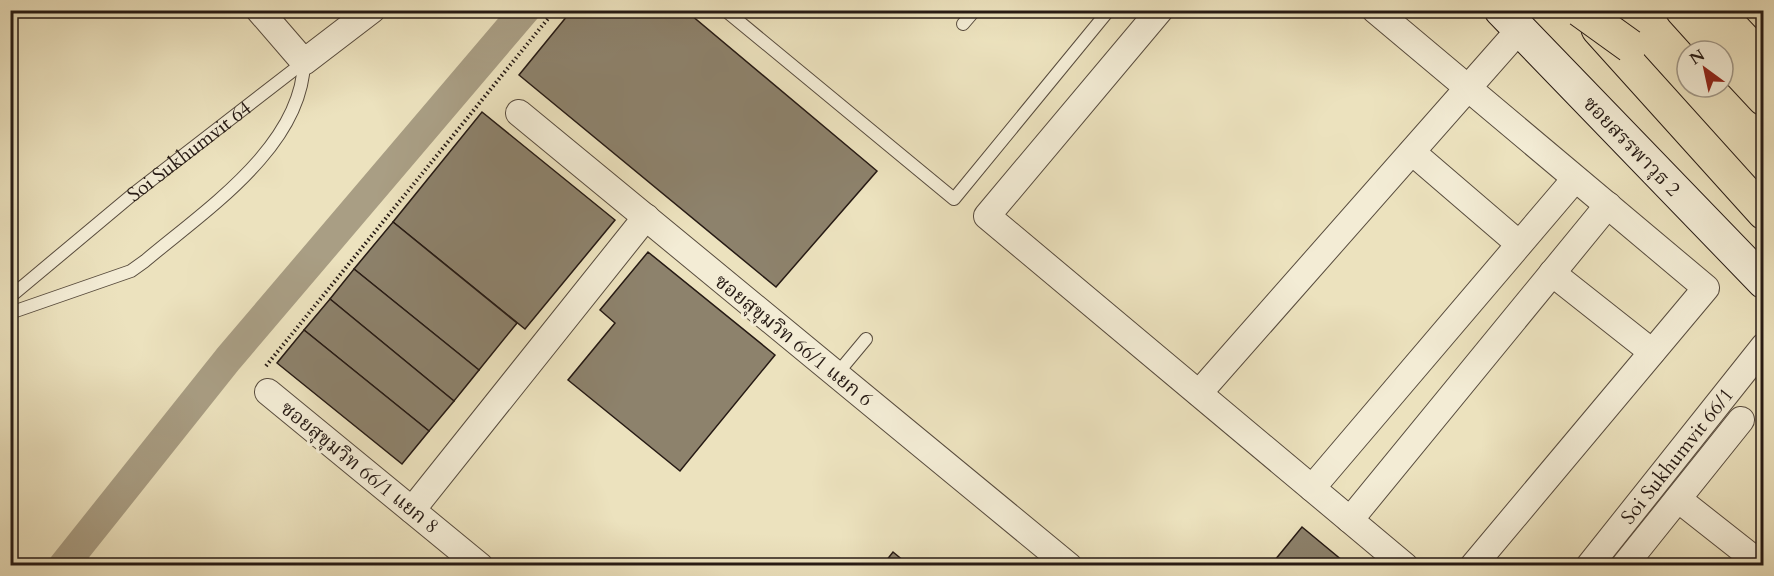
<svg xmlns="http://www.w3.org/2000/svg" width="1774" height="576" viewBox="0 0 1774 576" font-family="Cardo,'Noto Serif Thai',serif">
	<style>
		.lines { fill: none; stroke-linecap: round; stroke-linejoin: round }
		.canal { stroke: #a99e84; stroke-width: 30 }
		.building { fill: #8d826c; stroke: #261a14; stroke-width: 1.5 }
		.lane-casing { stroke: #584c3e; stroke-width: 14 }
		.street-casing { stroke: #584c3e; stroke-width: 28 }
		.secondary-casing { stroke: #261a14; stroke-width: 35 }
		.highway-casing { stroke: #261a14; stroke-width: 35 }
		.path { stroke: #261a14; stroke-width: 4; stroke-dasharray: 1.5 3; stroke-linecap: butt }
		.lane { stroke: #f3ecd5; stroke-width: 12 }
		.street { stroke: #f3ecd5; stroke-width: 26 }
		.secondary { stroke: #f3ecd5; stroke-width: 33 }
		.highway { stroke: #ece2be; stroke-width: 33 }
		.highway-bridge-casing { stroke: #261a14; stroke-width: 35; stroke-linecap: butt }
		.highway-bridge { stroke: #ece2be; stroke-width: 33 }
		.labels { text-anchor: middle; stroke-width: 6; stroke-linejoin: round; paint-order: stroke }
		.street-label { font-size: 20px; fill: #261a14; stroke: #f3ecd5 }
	</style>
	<rect width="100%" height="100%" fill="#ece2be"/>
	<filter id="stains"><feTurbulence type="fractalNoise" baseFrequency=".00333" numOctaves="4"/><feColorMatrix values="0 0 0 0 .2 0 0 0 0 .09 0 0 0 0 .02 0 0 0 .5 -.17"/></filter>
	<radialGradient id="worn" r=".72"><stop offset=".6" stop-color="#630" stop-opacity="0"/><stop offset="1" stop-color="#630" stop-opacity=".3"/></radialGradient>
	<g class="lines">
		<polyline class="canal" points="63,566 228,359 525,10"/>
	</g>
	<g class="building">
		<polygon points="572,10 685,10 877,171 776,287 519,75"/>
		<polygon points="482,112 615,220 525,329 393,222"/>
		<polygon points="393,222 517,323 479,370 354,269"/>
		<polygon points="648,252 775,355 680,471 568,380 615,323 600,310"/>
		<polygon points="354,269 479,370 454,401 330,299"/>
		<polygon points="330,299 454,401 429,431 304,330"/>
		<polygon points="304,330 429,431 402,464 277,363"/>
		<polygon points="1302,527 1349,566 1270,566"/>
		<polygon points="893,552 910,566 882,566"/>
	</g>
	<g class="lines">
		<g class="lane-casing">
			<g id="lane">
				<polyline points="725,10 954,199 1109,10"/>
				<polyline points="963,24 975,10"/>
				<path id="s1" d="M 10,297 L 132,195 L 304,62"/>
				<path d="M 10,313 L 131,271 L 145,261 C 204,211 302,147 304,62"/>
				<polyline points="836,375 866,339"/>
			</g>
		</g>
		<g class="street-casing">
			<g id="street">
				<polyline points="259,10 304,62 372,10"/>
				<polyline points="1160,10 987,216 1405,566"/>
				<polyline points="1375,10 1706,288 1473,566"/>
				<polyline points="519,113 1069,566"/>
				<polyline points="1412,152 1519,244"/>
				<polyline points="1552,273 1652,352"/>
				<polyline points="268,392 480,566"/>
				<polyline points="1199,393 1519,30"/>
				<polyline points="1312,488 1575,179"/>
				<polyline points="1678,499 1763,566"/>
				<polyline points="412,510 646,217"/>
				<polyline points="1350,520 1608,205"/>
				<path id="s2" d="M 1589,566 L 1764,346"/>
				<polyline points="1624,566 1741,420"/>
			</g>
		</g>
		<g class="secondary-casing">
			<polyline id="secondary" points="1501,10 1764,282"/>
		</g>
		<g class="highway-casing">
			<g id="highway">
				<polyline points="1682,10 1719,51"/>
				<polyline points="1716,10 1764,61"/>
				<polyline points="1598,29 1764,213"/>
				<polyline points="1723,55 1764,99"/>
			</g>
		</g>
		<polyline class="path" points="266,366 555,10"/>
		<use href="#lane" class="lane"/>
		<use href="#street" class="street"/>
		<use href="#secondary" class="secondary"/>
		<use href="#highway" class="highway"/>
		<g class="highway-bridge-casing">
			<polyline id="highway-bridge" points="1580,10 1630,46"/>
		</g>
		<use href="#highway-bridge" class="highway-bridge"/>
	</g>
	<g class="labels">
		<g class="street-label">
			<text transform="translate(1632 146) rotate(46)" y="7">ซอยสรรพาวุธ 2</text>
			<text dy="7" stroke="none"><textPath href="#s1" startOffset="231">Soi Sukhumvit 64</textPath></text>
			<text transform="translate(794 340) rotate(39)" y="7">ซอยสุขุมวิท 66/1 แยก 6</text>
			<text dy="7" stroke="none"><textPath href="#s2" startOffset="141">Soi Sukhumvit 66/1</textPath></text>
			<text transform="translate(360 467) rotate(39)" y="7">ซอยสุขุมวิท 66/1 แยก 8</text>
		</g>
	</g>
	<rect width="1774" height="576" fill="none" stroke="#ece2be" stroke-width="36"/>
	<rect x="12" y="12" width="1750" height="552" fill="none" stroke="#261a14" stroke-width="3"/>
	<rect x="18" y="18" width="1738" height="540" fill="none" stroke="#261a14" stroke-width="1.5"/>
	<g transform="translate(1705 69) rotate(327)"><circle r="28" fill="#f3ecd5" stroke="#a19888" stroke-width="1.5"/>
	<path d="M0-4.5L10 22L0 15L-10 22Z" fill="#8f2418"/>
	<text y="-9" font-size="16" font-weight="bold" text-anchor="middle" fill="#261a14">N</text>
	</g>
	<rect width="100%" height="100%" filter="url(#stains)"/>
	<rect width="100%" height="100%" fill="url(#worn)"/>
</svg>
